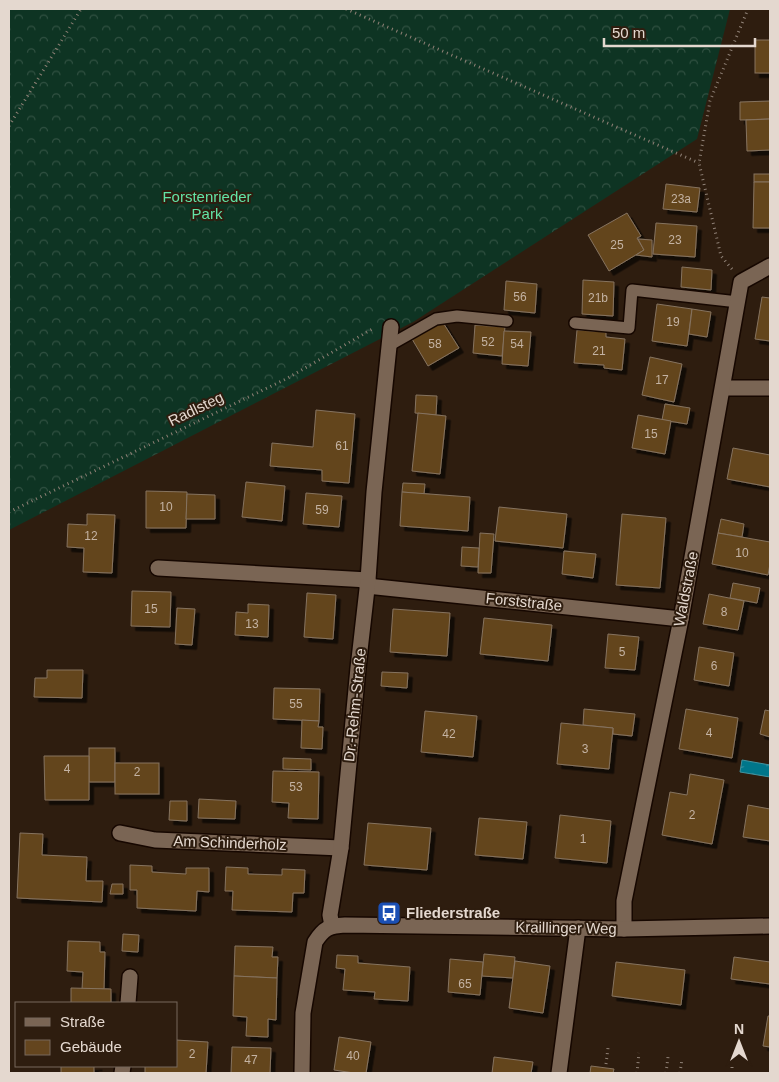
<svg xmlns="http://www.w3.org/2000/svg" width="779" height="1082" viewBox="0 0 779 1082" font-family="Arial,sans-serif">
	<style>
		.forest { fill: url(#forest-crowns) }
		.water { fill: url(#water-ripples); stroke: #44939f }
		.building { fill: #64451e; stroke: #85735f; filter: url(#shadow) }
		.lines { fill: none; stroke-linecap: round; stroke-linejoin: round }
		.lane-casing { stroke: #160700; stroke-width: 14 }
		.street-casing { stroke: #160700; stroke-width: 18 }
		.path { stroke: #8f8176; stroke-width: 3; stroke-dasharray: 1 4; stroke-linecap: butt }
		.lane { stroke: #7a6554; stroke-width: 11 }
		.street { stroke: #7a6554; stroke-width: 15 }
		.labels { text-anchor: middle; stroke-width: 4; stroke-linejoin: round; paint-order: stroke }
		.number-label { font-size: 12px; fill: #c4b3a3 }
		.park-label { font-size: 15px; fill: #62e3a6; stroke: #2e1d0f }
		.street-label { font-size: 15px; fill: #e4d8cf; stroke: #2e1d0f }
		.poi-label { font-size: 15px; font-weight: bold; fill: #e4d8cf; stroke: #2e1d0f; text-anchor: start }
	</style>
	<defs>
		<pattern id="forest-crowns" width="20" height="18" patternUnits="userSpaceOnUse" patternTransform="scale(1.25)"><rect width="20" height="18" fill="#0e3423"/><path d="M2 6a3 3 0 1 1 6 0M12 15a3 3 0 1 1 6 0" fill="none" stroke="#315142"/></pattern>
		<pattern id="water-ripples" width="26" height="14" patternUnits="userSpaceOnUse" patternTransform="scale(1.25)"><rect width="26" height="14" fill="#00768a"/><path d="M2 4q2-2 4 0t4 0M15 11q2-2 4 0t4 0" fill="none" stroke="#318f9f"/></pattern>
		<filter id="shadow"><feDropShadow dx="4.5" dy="4.5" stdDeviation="0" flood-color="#0009"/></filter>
	</defs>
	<rect width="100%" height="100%" fill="#2e1d0f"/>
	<polygon class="forest" points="9,9 730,9 697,139 413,322 9,530"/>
	<polygon class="water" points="742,760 770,765 770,777 740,772"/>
	<g class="building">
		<rect x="755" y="40" width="15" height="33"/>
		<polygon points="770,101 770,119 740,120 740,102"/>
		<polygon points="770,119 770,150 747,151 746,120"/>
		<rect x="754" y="174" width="16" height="8"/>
		<polygon points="754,182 770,182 770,228 753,228"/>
		<polygon points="666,184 700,188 697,212 663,209"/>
		<polygon points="627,213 641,236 637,238 644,250 609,271 588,235"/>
		<polygon points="656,223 697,226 695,257 653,254"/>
		<polygon points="638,239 652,240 652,257 636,255 644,250"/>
		<polygon points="682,267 712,270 711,290 681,287"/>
		<polygon points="583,280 614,282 613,316 582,314"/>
		<polygon points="506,281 537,284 535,313 504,310"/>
		<polygon points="762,297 770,298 770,341 755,339"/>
		<polygon points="657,304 692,309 687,346 652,341"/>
		<polygon points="692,309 711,312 707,337 689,334"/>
		<polygon points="442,321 459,348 428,366 412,339"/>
		<polygon points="475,325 505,327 502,356 473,353"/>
		<polygon points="577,330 606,332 606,337 625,339 622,370 604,368 604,365 574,363"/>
		<polygon points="504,331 531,332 528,366 502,364"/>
		<polygon points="650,357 682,364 674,402 642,395"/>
		<polygon points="416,395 437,396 436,415 415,413"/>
		<polygon points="665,404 690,408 687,424 662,420"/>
		<polygon points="316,410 355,414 349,483 322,481 322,470 270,466 272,443 313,447"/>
		<polygon points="418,413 446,416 440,474 412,471"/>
		<polygon points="638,415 671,421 665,454 632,448"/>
		<polygon points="733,448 770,455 770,487 727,479"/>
		<polygon points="246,482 285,486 282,521 242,517"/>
		<polygon points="403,483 425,484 424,494 402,492"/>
		<polygon points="146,491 187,492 186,528 146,528"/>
		<polygon points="402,492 470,497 468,531 400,526"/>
		<polygon points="306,493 342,496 339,527 303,524"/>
		<polygon points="187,494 215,495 215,519 186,519"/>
		<polygon points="499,507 567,514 563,548 495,541"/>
		<polygon points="87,514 115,515 112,573 83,572 84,548 67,547 68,524 87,525"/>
		<polygon points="622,514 666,518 660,588 616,585"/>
		<polygon points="721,519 744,524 742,537 718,533"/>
		<polygon points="480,533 494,534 491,573 478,573"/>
		<polygon points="718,533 770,542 770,564 768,575 712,564"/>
		<polygon points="462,547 479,548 478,567 461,566"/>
		<polygon points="564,551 596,554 593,578 562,574"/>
		<polygon points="733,583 760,588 757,603 730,598"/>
		<polygon points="132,591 171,592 170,627 131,626"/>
		<polygon points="307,593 336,595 333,639 304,637"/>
		<polygon points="709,594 744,601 738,630 703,624"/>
		<polygon points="248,604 269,605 268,637 235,635 236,612 248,613"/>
		<polygon points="177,608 195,609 192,645 175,644"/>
		<polygon points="393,609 450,613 447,656 390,652"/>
		<polygon points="484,618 552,625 548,661 480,654"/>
		<polygon points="608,634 639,637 635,670 605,668"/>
		<polygon points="699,647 734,653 729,686 694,680"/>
		<polygon points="47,670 83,670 82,698 34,697 35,678 47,678"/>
		<polygon points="382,672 408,673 407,688 381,686"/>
		<polygon points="274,688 320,689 319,721 273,719"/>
		<polygon points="584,709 635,714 632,736 613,734 613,728 583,725"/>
		<polygon points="686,709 738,718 732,758 679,749"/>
		<polygon points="765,710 770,711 770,737 760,734"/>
		<polygon points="425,711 477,716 473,757 421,752"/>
		<polygon points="302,720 319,721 318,727 323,727 322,749 301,748"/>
		<polygon points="561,723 613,728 609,769 557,764"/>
		<rect x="89" y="748" width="26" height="34"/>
		<polygon points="44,756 89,756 89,800 45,800"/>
		<polygon points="283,758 311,759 311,770 283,769"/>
		<rect x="115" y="763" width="44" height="31"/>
		<polygon points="273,771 319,772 318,819 288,818 289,803 272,802"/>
		<polygon points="690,774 724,780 712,844 662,835 670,792 687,795"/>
		<polygon points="199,799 236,801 235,819 198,818"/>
		<polygon points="170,801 187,801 187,821 169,820"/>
		<polygon points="748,805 770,809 770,841 743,837"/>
		<polygon points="560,815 611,821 607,863 555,858"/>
		<polygon points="479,818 527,822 523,859 475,855"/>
		<polygon points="368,823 431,828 427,870 364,865"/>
		<polygon points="20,833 43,834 42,855 87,857 86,881 103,881 102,902 17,898"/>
		<polygon points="130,865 152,866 152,872 186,874 186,868 209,868 209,892 197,891 196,911 137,908 137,890 130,890"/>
		<polygon points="226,867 248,868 248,874 282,875 282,869 305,870 304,893 293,893 292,912 232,910 233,891 225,891"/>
		<polygon points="112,884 123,884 123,894 110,894"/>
		<polygon points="123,934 139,935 138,952 122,951"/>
		<polygon points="68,941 100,942 100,952 105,952 104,989 82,989 83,972 67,971"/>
		<polygon points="235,946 273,947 272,957 278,957 277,978 234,976"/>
		<polygon points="484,954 515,957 513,978 482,976"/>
		<polygon points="337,955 358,956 358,963 410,967 408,1001 374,999 375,992 343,990 345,969 336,968"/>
		<polygon points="734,957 770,962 770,984 731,979"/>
		<polygon points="450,959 483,962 480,995 448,992"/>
		<polygon points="515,961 550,966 543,1013 509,1008"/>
		<polygon points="616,962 685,970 681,1005 612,996"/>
		<polygon points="234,976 277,978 276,1020 268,1019 268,1037 246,1036 247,1017 233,1016"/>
		<polygon points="71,988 111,989 111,1003 71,1003"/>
		<polygon points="768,1016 770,1016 770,1047 763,1046"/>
		<polygon points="339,1037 371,1042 366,1073 354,1073 334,1070"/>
		<polygon points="176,1040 208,1042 206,1073 145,1073 145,1066 176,1066"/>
		<polygon points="232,1047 271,1048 270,1073 231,1073"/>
		<polygon points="494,1057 533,1062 531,1073 492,1073"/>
		<polygon points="61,1066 98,1066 94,1066 94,1073 61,1073"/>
		<polygon points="591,1066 614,1069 613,1073 590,1073"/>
	</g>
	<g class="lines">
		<g class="lane-casing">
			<g id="lane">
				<polyline points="575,323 629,328 632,290 738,302"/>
				<polyline points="390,345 436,319 457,316 507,321"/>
			</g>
		</g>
		<g class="street-casing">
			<g id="street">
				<polyline points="723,388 770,388"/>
				<polyline points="158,568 368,580"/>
				<polyline points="367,586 681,619"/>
				<polyline points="120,833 155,840 341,848"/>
				<polyline points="332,926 330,915 341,848 358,668 368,580 374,492 391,327"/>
				<polyline points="624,929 624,901 681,619 741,282 770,266"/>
				<polyline points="128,1003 130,977"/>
				<polyline points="122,1073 123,1066"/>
				<path d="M 302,1073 L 303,1013 L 315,942 C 324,928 329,926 345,925 L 624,929 L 770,926"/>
				<polyline points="559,1073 578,928"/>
			</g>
		</g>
		<g class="path">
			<polyline points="346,9 699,163"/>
			<polyline points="9,126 81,9"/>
			<polyline points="732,269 721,256 699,163 710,101 748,9"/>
			<polyline points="9,512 286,379 374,328"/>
			<polyline points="606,1064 608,1048"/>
			<polyline points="637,1073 639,1053"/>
			<polyline points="666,1073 668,1057"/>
			<polyline points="680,1073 682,1059"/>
			<polyline points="732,1073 732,1066"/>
		</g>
		<use href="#lane" class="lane"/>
		<use href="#street" class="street"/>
	</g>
	<defs>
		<g id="bus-square" transform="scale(1.25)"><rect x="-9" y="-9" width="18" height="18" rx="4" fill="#1a4fb4" stroke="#2e1d0f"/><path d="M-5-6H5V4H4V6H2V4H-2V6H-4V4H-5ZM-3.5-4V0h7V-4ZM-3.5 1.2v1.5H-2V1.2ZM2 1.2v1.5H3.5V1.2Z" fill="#fff"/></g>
	</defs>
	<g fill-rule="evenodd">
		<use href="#bus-square" x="389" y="913"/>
	</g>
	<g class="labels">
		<g class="number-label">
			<text x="681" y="203">23a</text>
			<text x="675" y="244">23</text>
			<text x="617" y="249">25</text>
			<text x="520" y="301">56</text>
			<text x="598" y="302">21b</text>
			<text x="673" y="326">19</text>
			<text x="488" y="346">52</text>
			<text x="435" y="348">58</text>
			<text x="517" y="348">54</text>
			<text x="599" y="355">21</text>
			<text x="662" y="384">17</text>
			<text x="651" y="438">15</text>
			<text x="342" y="450">61</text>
			<text x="166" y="511">10</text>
			<text x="322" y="514">59</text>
			<text x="91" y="540">12</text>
			<text x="742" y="557">10</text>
			<text x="151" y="613">15</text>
			<text x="724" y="616">8</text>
			<text x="252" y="628">13</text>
			<text x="622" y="656">5</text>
			<text x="714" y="670">6</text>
			<text x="296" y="708">55</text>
			<text x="709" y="737">4</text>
			<text x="449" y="738">42</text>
			<text x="585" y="753">3</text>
			<text x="67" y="773">4</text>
			<text x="137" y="776">2</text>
			<text x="296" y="791">53</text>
			<text x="692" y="819">2</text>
			<text x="583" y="843">1</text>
			<text x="465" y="988">65</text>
			<text x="192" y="1058">2</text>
			<text x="353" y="1060">40</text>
			<text x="251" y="1064">47</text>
		</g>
		<g class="park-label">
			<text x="207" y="202">Forstenrieder<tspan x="207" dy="17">Park</tspan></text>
		</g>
		<g class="street-label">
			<text transform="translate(196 409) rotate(-26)" y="5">Radlsteg</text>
			<text transform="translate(686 589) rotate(-79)" y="5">Waldstraße</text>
			<text transform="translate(524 602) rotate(6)" y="5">Forststraße</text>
			<text transform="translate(355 705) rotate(-84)" y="5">Dr.-Rehm-Straße</text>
			<text transform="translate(230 843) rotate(2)" y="5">Am Schinderholz</text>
			<text transform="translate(566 928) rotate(1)" y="5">Kraillinger Weg</text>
		</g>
		<g class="poi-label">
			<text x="406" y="918">Fliederstraße</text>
		</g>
	</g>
	<rect width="779" height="1082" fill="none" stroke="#e4d8cf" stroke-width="20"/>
	<rect x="15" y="1002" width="162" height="65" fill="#2e1d0f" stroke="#77685c"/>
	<rect x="25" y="1018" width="25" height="8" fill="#7a6554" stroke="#77685c"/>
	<text x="60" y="1027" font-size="15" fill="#e4d8cf">Straße</text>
	<rect x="25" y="1040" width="25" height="15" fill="#64451e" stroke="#77685c"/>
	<text x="60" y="1052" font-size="15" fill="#e4d8cf">Gebäude</text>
	<g transform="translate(739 1042)" stroke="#2e1d0f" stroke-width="4" paint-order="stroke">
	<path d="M0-4L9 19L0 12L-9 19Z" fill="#e4d8cf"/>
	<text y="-8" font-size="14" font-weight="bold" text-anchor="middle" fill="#e4d8cf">N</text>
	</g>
	<path d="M604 38v8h151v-8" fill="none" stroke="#e4d8cf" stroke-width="2.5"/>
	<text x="612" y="38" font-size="15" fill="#e4d8cf" stroke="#2e1d0f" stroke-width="4" paint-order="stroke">50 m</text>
</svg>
